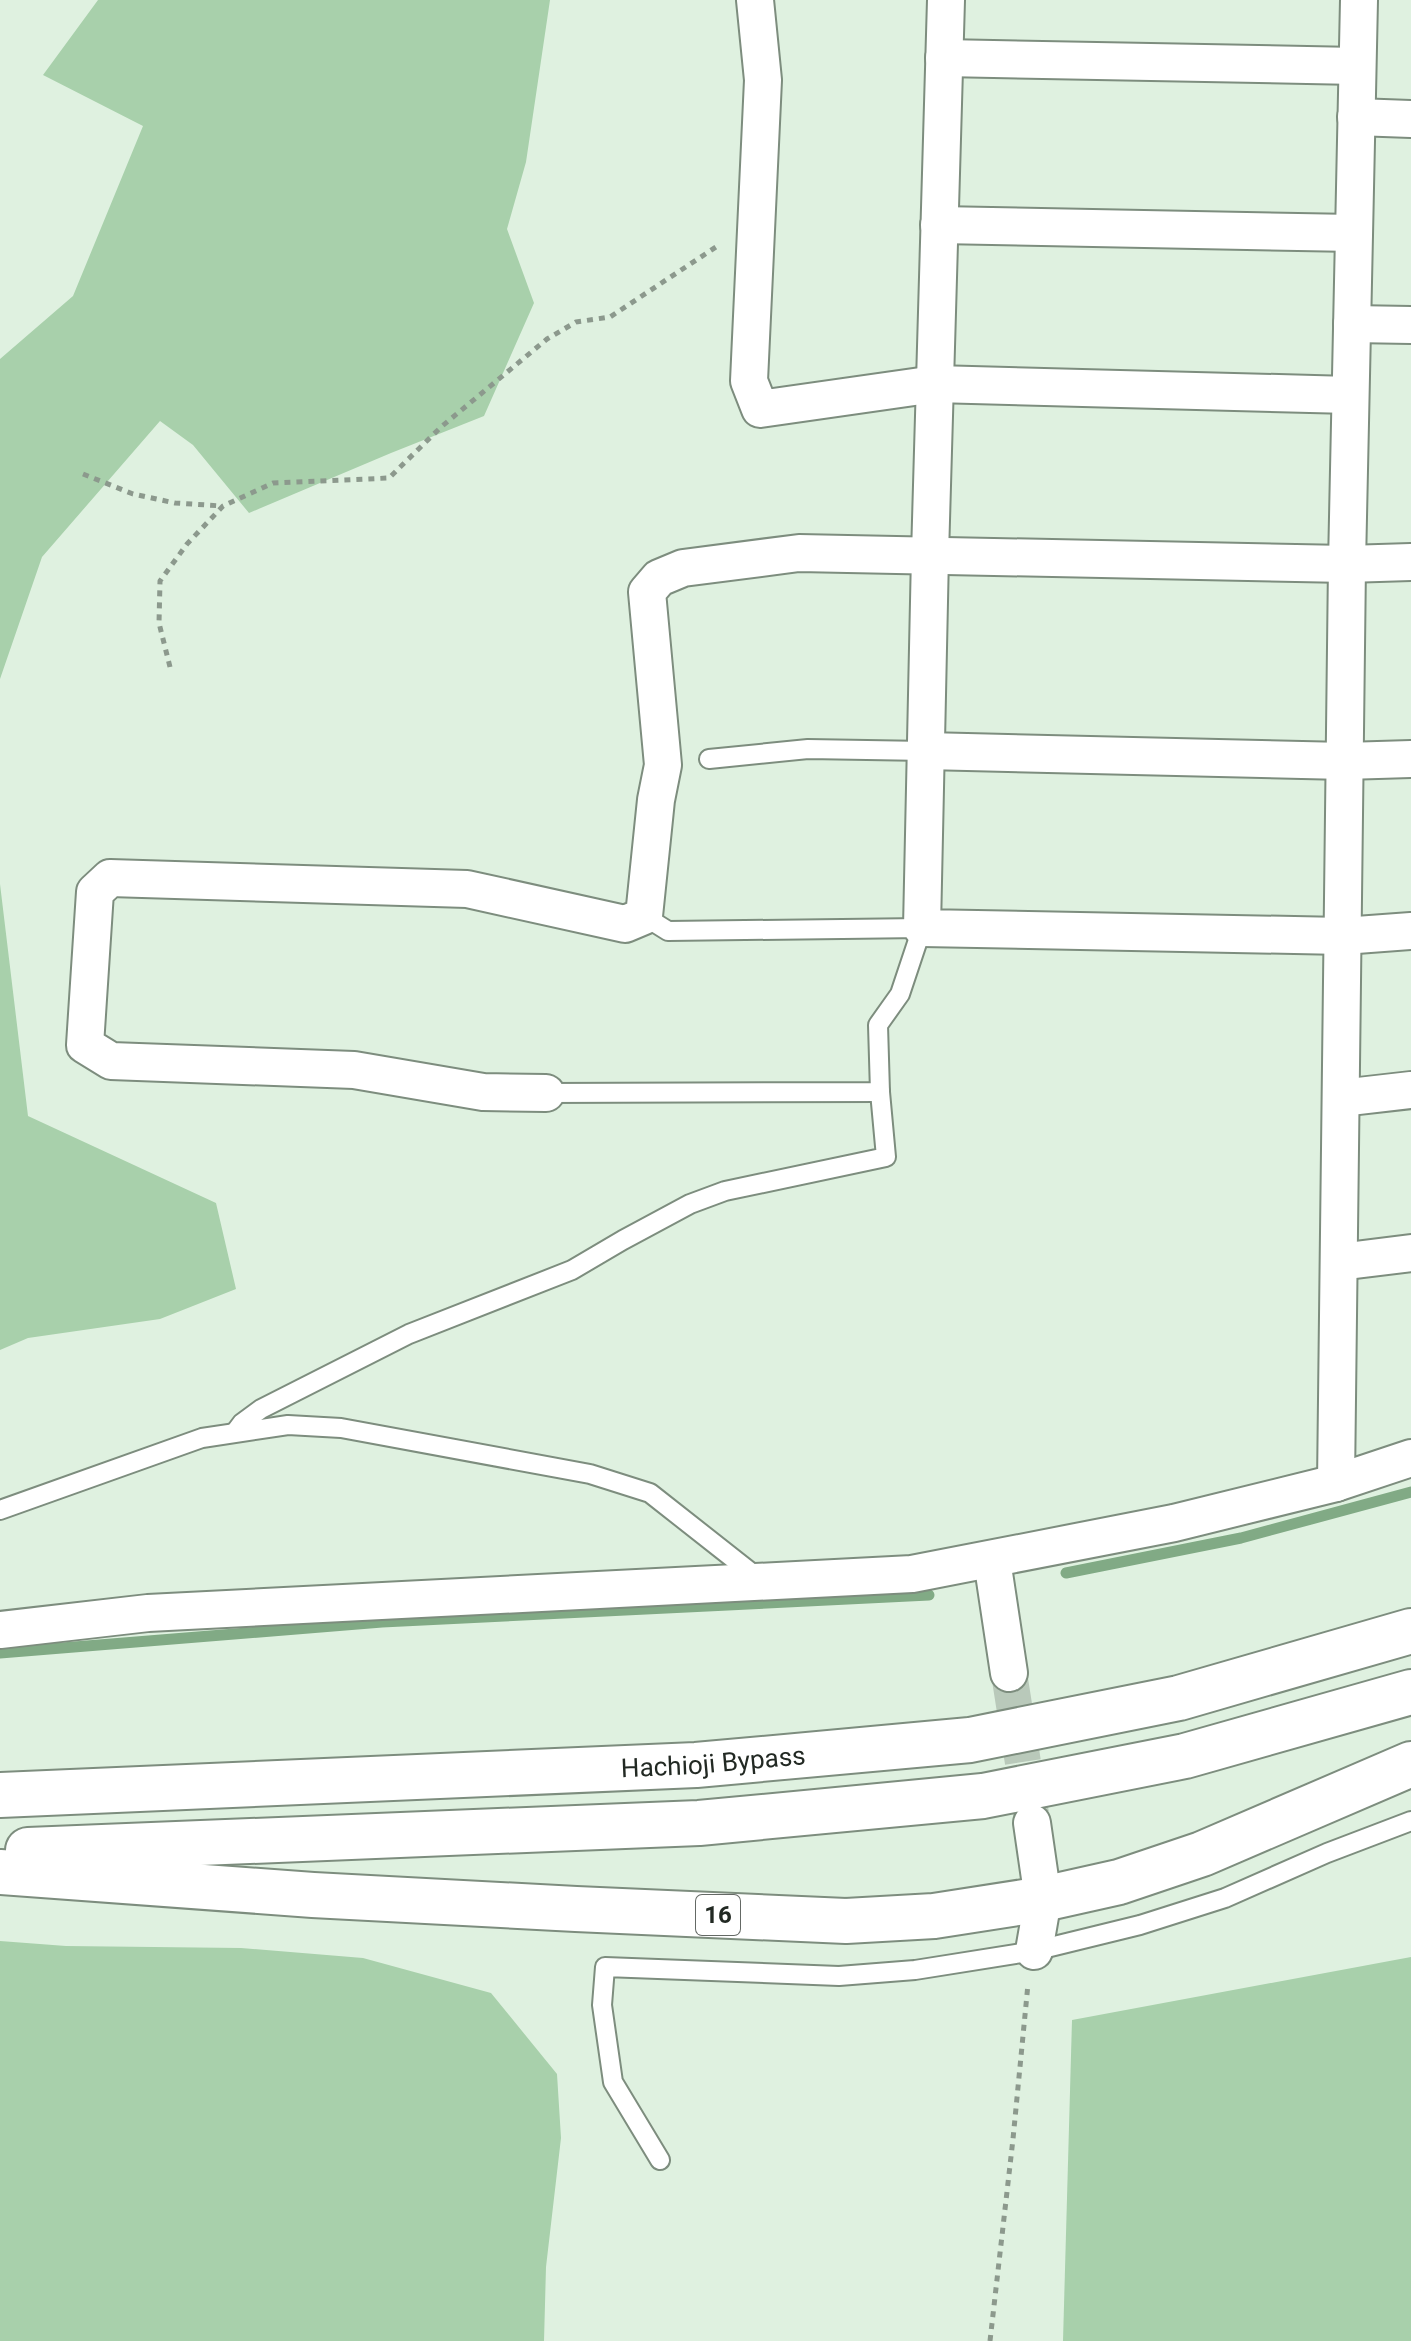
<svg xmlns="http://www.w3.org/2000/svg" width="1411" height="2341" viewBox="0 0 1411 2341" font-family="Roboto,sans-serif">
	<style>
		.green { fill: #a8d0ab }
		.lines { fill: none; stroke-linecap: round; stroke-linejoin: round }
		.stream { stroke: #81aa85; stroke-width: 11 }
		.street-tunnel { stroke: #b9c9ba; stroke-width: 36; stroke-dasharray: 36 18; stroke-linecap: butt }
		.lane-casing { stroke: #7d8d7e; stroke-width: 22 }
		.street-casing { stroke: #7d8d7e; stroke-width: 40 }
		.highway-casing { stroke: #7d8d7e; stroke-width: 48 }
		.path { stroke: #8c998d; stroke-width: 5; stroke-dasharray: 6 6; stroke-linecap: butt }
		.lane { stroke: #fff; stroke-width: 18 }
		.street { stroke: #fff; stroke-width: 36 }
		.highway { stroke: #fff; stroke-width: 44 }
		.labels { text-anchor: middle; stroke-width: 8; stroke-linejoin: round; paint-order: stroke }
		.shield { fill: #fff; stroke: #646965; stroke-width: 2 }
		.shield-label { font-size: 24px; font-weight: bold; fill: #222923 }
		.street-label { font-size: 26px; fill: #222923; stroke: #fff }
	</style>
	<rect width="100%" height="100%" fill="#dff1e0"/>
	<g class="green">
		<polygon points="98,0 550,0 526,162 507,229 534,303 484,416 391,453 249,513 193,445 160,421 42,557 0,679 0,359 73,296 143,126 43,75"/>
		<polygon points="0,884 28,1116 216,1203 236,1289 160,1319 28,1338 0,1350"/>
		<polygon points="0,1941 66,1946 241,1948 363,1958 491,1993 557,2074 561,2138 546,2267 544,2341 0,2341"/>
		<polygon points="1411,1957 1411,2341 1063,2341 1072,2020"/>
	</g>
	<g class="lines">
		<g class="stream">
			<polyline points="1066,1573 1241,1538 1411,1492"/>
			<polyline points="0,1653 382,1622 929,1595"/>
		</g>
		<polyline class="street-tunnel" points="1009,1673 1031,1814"/>
		<g class="lane-casing">
			<g id="lane">
				<polyline points="709,759 808,749 926,751"/>
				<polyline points="546,1093 880,1092 878,1025 900,994 922,928 668,931 644,916"/>
				<polyline points="236,1431 242,1423 261,1409 409,1334 572,1270 623,1240 690,1204 725,1191 886,1157 880,1092"/>
				<polyline points="0,1510 202,1438 288,1425 341,1428 590,1474 650,1493 758,1578"/>
				<polyline points="660,2160 613,2082 602,2005 605,1967 839,1976 915,1970 1034,1951 1140,1925 1225,1898 1327,1853 1411,1821"/>
			</g>
		</g>
		<g class="street-casing">
			<g id="street">
				<polyline points="755,0 763,80 749,381 760,409 935,384 1350,395"/>
				<polyline points="946,0 930,555 922,928 1343,936 1411,931"/>
				<polyline points="944,58 1357,66"/>
				<polyline points="1356,117 1411,119"/>
				<polyline points="939,225 1354,233"/>
				<polyline points="1352,324 1411,325"/>
				<polyline points="926,751 1345,761 1411,759"/>
				<polyline points="546,1093 483,1092 354,1070 111,1061 85,1045 95,892 110,878 467,889 625,924 644,916 656,800 663,765 647,592 659,578 683,568 799,553 1347,564 1411,562"/>
				<polyline points="1341,1098 1411,1090"/>
				<polyline points="1339,1262 1411,1253"/>
				<polyline points="1336,1483 1347,564 1359,0"/>
				<polyline points="992,1560 1009,1673"/>
				<polyline points="0,1630 148,1613 912,1574 1174,1523 1336,1483 1411,1458"/>
				<polyline points="1032,1823 1043,1899 1034,1951"/>
			</g>
		</g>
		<g class="highway-casing">
			<g id="highway">
				<path id="s1" d="M 0,1795 L 696,1765 L 970,1740 L 1179,1698 L 1411,1631"/>
				<polyline points="28,1850 699,1823 983,1796 1185,1756 1411,1692"/>
				<polyline points="0,1872 313,1895 576,1909 846,1921 934,1916 1043,1899 1119,1882 1202,1854 1411,1764"/>
			</g>
		</g>
		<g class="path">
			<polyline points="83,474 133,494 175,503 222,506"/>
			<polyline points="170,667 159,623 160,581 187,544 223,506 273,483 389,478 441,427 547,339 576,322 610,317 719,245"/>
			<polyline points="990,2341 1013,2139 1028,1984"/>
		</g>
		<use href="#lane" class="lane"/>
		<use href="#street" class="street"/>
		<use href="#highway" class="highway"/>
	</g>
	<g class="labels">
		<rect class="shield" x="696" y="1895" width="44" height="40" rx="6"/>
		<g class="shield-label">
			<text x="718" y="1923">16</text>
		</g>
		<g class="street-label">
			<text dy="9" stroke="none"><textPath href="#s1" startOffset="714">Hachioji Bypass</textPath></text>
		</g>
	</g>
</svg>
